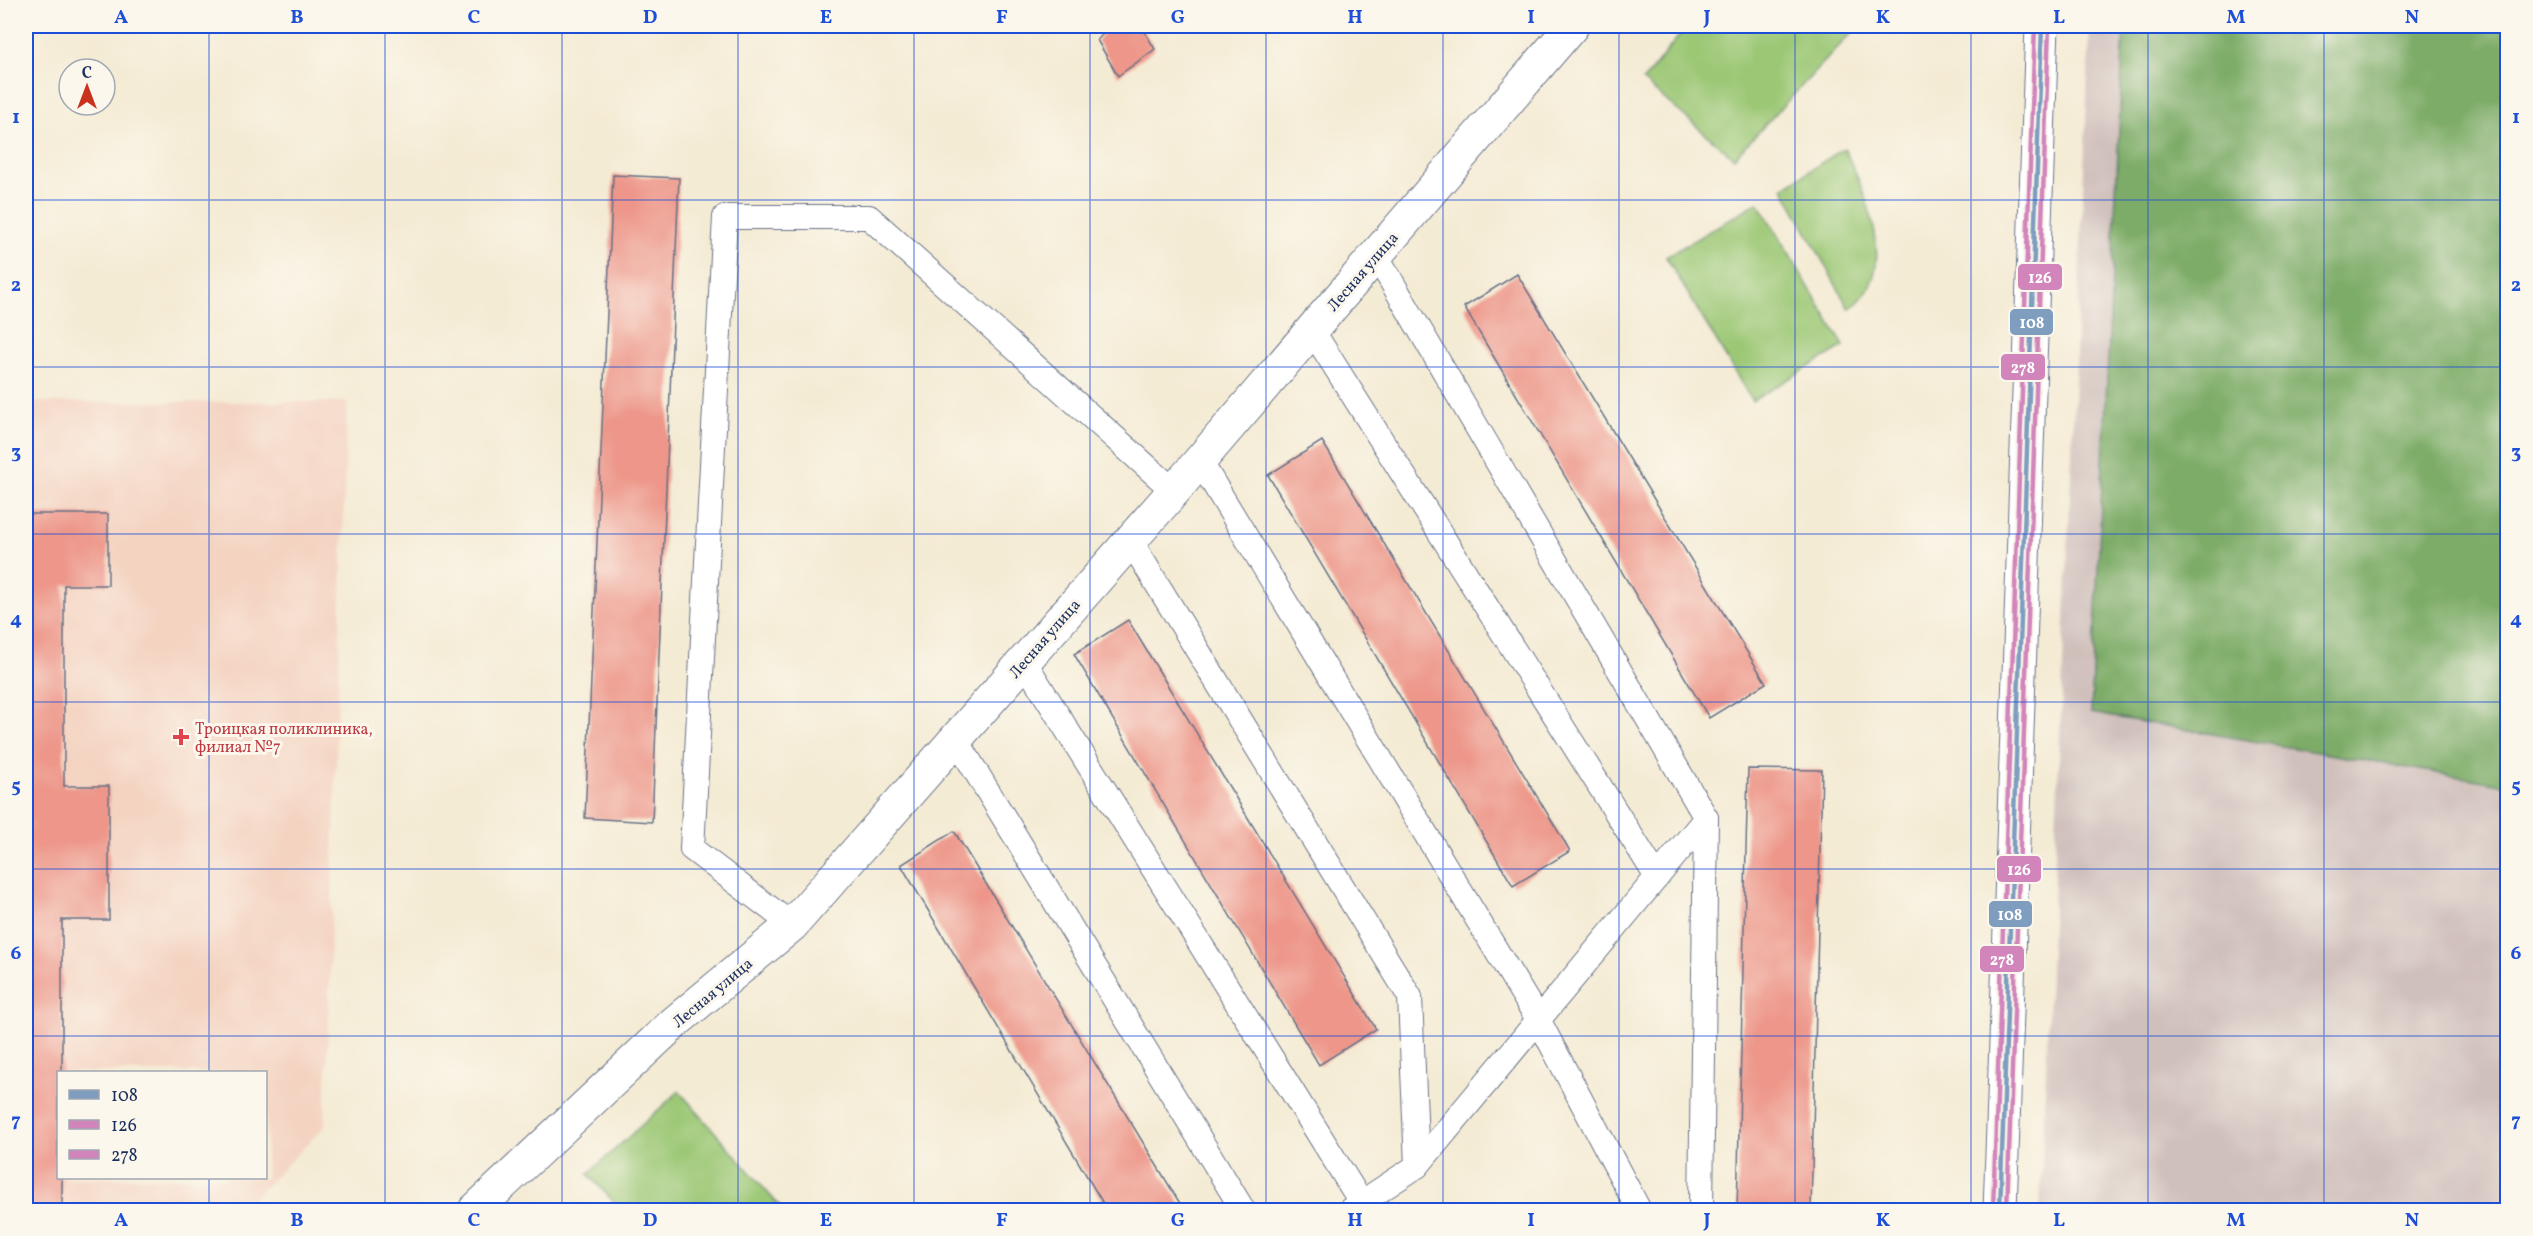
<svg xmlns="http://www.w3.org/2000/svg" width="2533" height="1236" viewBox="0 0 2533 1236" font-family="Vollkorn,serif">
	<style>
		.built { fill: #f4d3c1; fill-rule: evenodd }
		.industrial { fill: #d0c0bc }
		.green { fill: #9cc876; stroke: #5c7c6a; stroke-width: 1.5 }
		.forest { fill: #7dac67; stroke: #4c6e62; stroke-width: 1.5 }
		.building { fill: #ed9689 }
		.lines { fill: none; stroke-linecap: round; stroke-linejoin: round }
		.service-casing { stroke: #677187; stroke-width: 26 }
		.minor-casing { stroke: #677187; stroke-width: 35 }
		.tertiary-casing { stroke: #677187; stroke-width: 35 }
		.service { stroke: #fff; stroke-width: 24 }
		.minor { stroke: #fff; stroke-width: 33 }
		.tertiary { stroke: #fff; stroke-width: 33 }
		.bus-1-casing { stroke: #fbf7ec; stroke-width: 9 }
		.bus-2-casing { stroke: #fbf7ec; stroke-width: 9 }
		.bus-3-casing { stroke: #fbf7ec; stroke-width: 9 }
		.bus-1 { stroke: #7f9dbf; stroke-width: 4.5 }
		.bus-2 { stroke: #d185bb; stroke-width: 4.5 }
		.bus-3 { stroke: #d185bb; stroke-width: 4.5 }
		.grid { fill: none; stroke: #1d4ed8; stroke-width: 1.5; stroke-opacity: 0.55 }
		.health-dot { fill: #e0444e; stroke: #fbf7ec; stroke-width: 2 }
		.labels { text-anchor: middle; stroke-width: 6; stroke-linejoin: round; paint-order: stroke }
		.street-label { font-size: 16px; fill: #1b2f5e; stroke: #fbf7ec }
		.health-label { font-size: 16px; fill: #be3a42; stroke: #fbf7ec; text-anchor: start }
		.line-badge { stroke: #fbf7ec; stroke-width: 2 }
		.badge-label { font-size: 16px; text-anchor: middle; font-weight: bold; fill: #fff }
		.neatline { fill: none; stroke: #1d4ed8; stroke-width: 2 }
		.grid-label { font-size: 20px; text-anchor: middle; font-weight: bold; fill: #1d4ed8 }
	</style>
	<rect width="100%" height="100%" fill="#fbf7ec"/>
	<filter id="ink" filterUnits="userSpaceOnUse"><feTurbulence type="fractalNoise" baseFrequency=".0167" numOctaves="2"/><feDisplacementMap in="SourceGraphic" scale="12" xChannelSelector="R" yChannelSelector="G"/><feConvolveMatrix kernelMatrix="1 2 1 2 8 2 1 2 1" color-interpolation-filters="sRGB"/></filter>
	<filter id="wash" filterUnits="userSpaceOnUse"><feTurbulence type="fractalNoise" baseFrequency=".008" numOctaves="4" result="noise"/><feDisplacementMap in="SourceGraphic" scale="24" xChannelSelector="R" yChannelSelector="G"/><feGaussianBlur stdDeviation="1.35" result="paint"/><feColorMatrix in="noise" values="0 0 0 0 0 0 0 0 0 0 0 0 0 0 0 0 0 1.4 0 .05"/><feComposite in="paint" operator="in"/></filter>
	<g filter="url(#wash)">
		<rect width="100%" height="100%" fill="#f4ebd4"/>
		<path class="built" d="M 26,402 L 347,402 L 325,1126 L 242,1210 L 26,1210 ZM 58,1072 L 266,1072 L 266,1178 L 58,1178 Z"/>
		<polygon class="industrial" points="2090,26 2507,26 2507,1210 2040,1210"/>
		<g class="green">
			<polygon points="1687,26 1858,26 1734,158 1643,81"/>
			<path d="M 1844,148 C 1865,192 1903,274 1849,309 L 1783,188 Z"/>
			<polygon points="1758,202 1844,346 1752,401 1666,257"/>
			<polygon points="679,1091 783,1210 621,1210 588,1174"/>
		</g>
		<polygon class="forest" points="2124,26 2507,26 2507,785 2091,713"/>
		<g id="blocks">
			<g class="building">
				<polygon points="1111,26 1141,26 1155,49 1118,76 1097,40"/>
				<polygon points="613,175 679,178 652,822 585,818"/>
				<polygon points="1517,274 1766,683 1709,718 1464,307"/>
				<polygon points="1322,441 1570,851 1513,886 1268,475"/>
				<polygon points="26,514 108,514 108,585 64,585 64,786 109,786 109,920 62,920 62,1072 58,1072 58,1178 62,1178 62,1210 26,1210"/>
				<polygon points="1128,620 1376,1029 1319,1065 1074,654"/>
				<polygon points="1748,769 1822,770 1811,1210 1737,1210"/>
				<polygon points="954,831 1184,1210 1107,1210 901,865"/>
			</g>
		</g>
	</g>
	<g filter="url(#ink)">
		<use href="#blocks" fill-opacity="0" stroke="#677187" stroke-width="1.5"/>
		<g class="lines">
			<g class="service-casing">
				<g id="service">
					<polyline points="1376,255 1706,818 1701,1210"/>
					<polyline points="1312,330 1657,877"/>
					<polyline points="1200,461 1539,1021 1639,1210"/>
					<polyline points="1130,540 1410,997 1417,1166"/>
					<polyline points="1024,661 1361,1202"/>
					<polyline points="956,739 1243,1210"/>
					<polyline points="792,925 692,849 725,217 869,217 1174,491"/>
					<polyline points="1350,1210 1417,1166 1706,818"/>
				</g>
			</g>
			<g class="minor-casing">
				<polyline id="minor" points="475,1210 674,1023 792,925 1174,491 1572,26"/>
			</g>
			<g class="tertiary-casing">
				<polyline id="tertiary" points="2000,1210 2042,26"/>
			</g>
			<use href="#service" class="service"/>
			<use href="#minor" class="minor"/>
			<use href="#tertiary" class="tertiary"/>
			<g class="bus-1-casing">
				<polyline id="bus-1" points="2000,1210 2042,26"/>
			</g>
			<g class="bus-2-casing">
				<polyline id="bus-2" points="2007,1210 2049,26"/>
			</g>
			<g class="bus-3-casing">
				<polyline id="bus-3" points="1993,1210 2035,26"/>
			</g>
			<use href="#bus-1" class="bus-1"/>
			<use href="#bus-2" class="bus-2"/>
			<use href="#bus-3" class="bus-3"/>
		</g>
	</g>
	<path class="grid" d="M 209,26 L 209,1072M 385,26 L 385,1210M 562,26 L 562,1210M 738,26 L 738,1210M 914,26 L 914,1210M 1090,26 L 1090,1210M 1266,26 L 1266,1210M 1443,26 L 1443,1210M 1619,26 L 1619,1210M 1795,26 L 1795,1210M 1971,26 L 1971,1210M 2148,26 L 2148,1210M 2324,26 L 2324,1210M 26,200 L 2508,200M 26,367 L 2508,367M 26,534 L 2508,534M 26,702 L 2508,702M 26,869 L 2508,869M 26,1036 L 2508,1036M 209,1178 L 209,1210"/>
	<path class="health-dot" d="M178 728h6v6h6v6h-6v6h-6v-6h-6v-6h6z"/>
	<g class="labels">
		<g class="street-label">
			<text transform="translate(1362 271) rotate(-49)" y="6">Лесная улица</text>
			<text transform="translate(1044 638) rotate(-49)" y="6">Лесная улица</text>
			<text transform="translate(712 992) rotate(-40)" y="6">Лесная улица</text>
		</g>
		<g class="health-label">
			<text x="195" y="734">Троицкая поликлиника,<tspan x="195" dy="18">филиал №7</tspan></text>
		</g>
	</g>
	<g class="line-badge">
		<rect x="2017" y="263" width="46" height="28" rx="6" fill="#d185bb"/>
		<rect x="2009" y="308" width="45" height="28" rx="6" fill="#7f9dbf"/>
		<rect x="2000" y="353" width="46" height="28" rx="6" fill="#d185bb"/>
		<rect x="1996" y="855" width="46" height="28" rx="6" fill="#d185bb"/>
		<rect x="1988" y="900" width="45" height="28" rx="6" fill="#7f9dbf"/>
		<rect x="1979" y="945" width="46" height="28" rx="6" fill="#d185bb"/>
	</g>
	<g class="badge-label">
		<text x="2040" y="283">126</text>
		<text x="2032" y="328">108</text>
		<text x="2023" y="373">278</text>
		<text x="2019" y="875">126</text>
		<text x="2010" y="920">108</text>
		<text x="2002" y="965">278</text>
	</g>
	<rect width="2533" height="1236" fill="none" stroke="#fbf7ec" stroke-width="66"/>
	<rect x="57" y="1071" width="210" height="108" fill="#fbf7ec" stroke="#a1a7b3" stroke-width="1.5"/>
	<rect x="69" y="1090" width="30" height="9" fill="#7f9dbf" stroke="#a1a7b3" stroke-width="1.5"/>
	<text x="111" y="1101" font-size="18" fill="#1b2f5e">108</text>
	<rect x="69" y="1120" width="30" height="9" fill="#d185bb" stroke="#a1a7b3" stroke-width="1.5"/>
	<text x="111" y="1131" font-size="18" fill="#1b2f5e">126</text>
	<rect x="69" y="1150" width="30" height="9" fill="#d185bb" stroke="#a1a7b3" stroke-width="1.5"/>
	<text x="111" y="1161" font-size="18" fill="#1b2f5e">278</text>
	<g transform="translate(87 87)"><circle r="28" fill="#fbf7ec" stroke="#a1a7b3" stroke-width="1.5"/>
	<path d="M0-4.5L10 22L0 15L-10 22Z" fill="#c8321e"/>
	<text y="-9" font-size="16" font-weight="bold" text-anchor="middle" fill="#1b2f5e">С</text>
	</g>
	<rect x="33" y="33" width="2467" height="1170" class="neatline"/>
	<g class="grid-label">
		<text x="121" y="23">A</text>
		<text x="297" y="23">B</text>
		<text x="474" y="23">C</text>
		<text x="650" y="23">D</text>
		<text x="826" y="23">E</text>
		<text x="1002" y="23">F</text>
		<text x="1178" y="23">G</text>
		<text x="1355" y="23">H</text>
		<text x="1531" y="23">I</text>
		<text x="1707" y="23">J</text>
		<text x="1883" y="23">K</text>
		<text x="2059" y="23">L</text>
		<text x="2236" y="23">M</text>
		<text x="2412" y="23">N</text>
		<text x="16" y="123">1</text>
		<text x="2516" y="123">1</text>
		<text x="16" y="291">2</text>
		<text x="2516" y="291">2</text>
		<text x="16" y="458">3</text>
		<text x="2516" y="458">3</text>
		<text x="16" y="625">4</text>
		<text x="2516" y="625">4</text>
		<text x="16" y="792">5</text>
		<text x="2516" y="792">5</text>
		<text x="16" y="959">6</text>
		<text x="2516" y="959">6</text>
		<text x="16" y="1126">7</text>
		<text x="2516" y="1126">7</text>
		<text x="121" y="1226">A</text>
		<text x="297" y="1226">B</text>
		<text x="474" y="1226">C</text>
		<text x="650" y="1226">D</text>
		<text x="826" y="1226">E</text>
		<text x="1002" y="1226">F</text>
		<text x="1178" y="1226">G</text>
		<text x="1355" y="1226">H</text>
		<text x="1531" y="1226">I</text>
		<text x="1707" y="1226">J</text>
		<text x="1883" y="1226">K</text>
		<text x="2059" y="1226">L</text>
		<text x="2236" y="1226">M</text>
		<text x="2412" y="1226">N</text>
	</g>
</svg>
